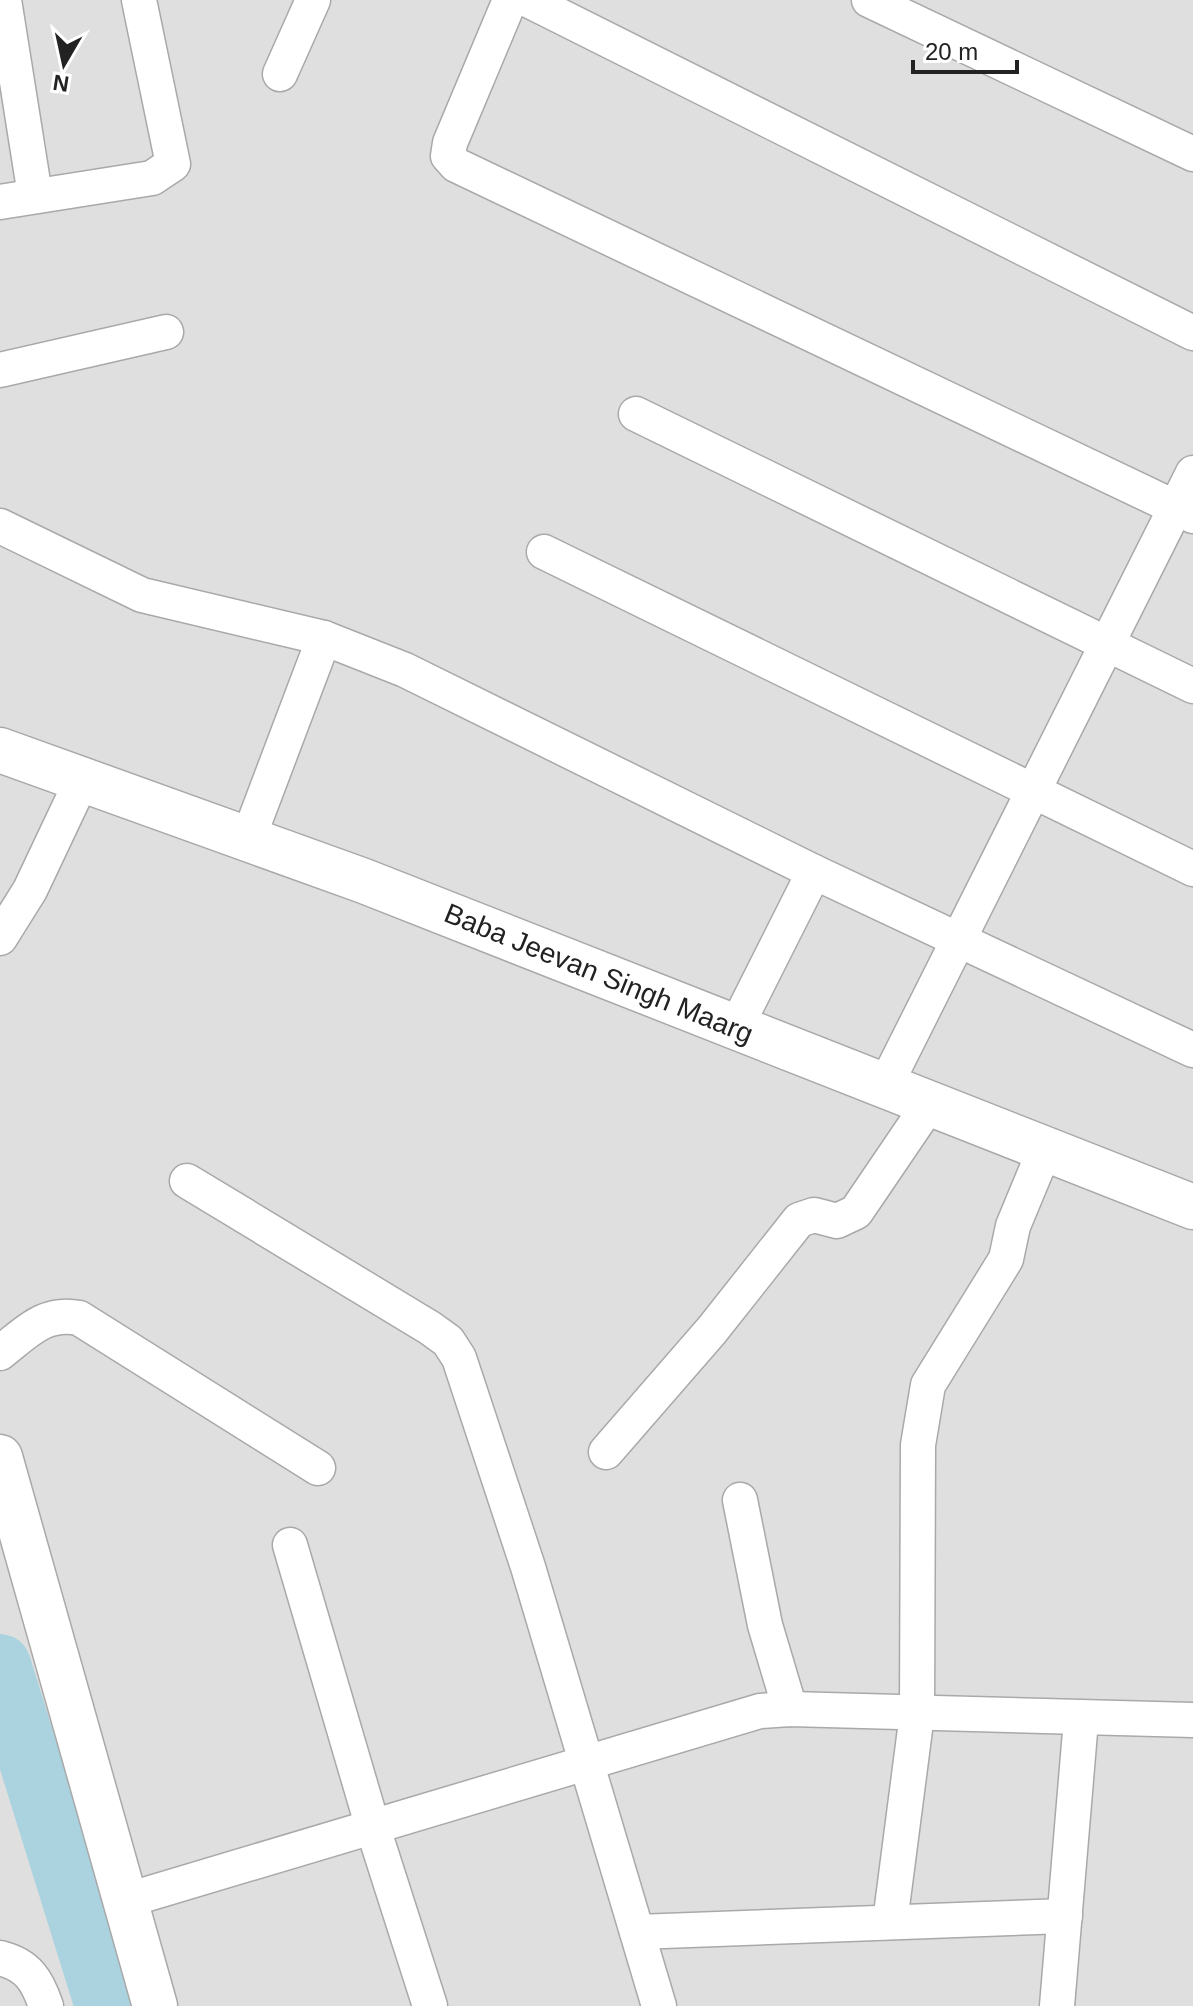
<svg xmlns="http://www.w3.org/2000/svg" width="1193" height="2006" viewBox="0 0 1193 2006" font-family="Helvetica,sans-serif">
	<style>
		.residential { fill: #e0dfdf }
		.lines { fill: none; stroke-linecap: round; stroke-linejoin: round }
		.river { stroke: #aad3df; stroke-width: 62 }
		.minor-casing { stroke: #a9a9a9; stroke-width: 37 }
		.tertiary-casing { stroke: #a9a9a9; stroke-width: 47 }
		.minor { stroke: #fff; stroke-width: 34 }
		.tertiary { stroke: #fff; stroke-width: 44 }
		.labels { text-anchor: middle; stroke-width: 6; stroke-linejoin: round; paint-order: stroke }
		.street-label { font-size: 28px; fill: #222; stroke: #fff }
	</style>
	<rect width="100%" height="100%" fill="#f2efe9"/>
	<rect class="residential" x="0" y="0" width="1193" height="2006"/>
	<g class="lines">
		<polyline class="river" points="0,1665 106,2006"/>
		<g class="minor-casing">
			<g id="minor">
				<polyline points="4,0 35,195"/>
				<polyline points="510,0 450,143 448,156 456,165 1193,516"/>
				<polyline points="528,0 1193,333"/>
				<polyline points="869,0 1193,154"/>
				<polyline points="280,74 313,0"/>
				<polyline points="0,202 152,178 173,164 139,0"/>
				<polyline points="0,370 166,332"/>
				<polyline points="636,414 1193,686"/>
				<polyline points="0,526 142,595 324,638 405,670 814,872 1193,1050"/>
				<polyline points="544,552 1193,869"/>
				<polyline points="248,839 324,638"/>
				<polyline points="0,938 30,890 82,780"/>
				<polyline points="736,1027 814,872"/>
				<polyline points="885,1086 1193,473"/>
				<polyline points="187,1181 430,1328 448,1341 459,1358 528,1567 659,2006"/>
				<path d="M 0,1353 C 26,1333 44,1311 79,1318 L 318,1468"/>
				<polyline points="606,1452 712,1330 799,1220 814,1215 837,1221 856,1212 930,1103"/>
				<polyline points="740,1500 765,1625 790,1709"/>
				<polyline points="290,1545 373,1828 430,2006"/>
				<polyline points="124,1901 760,1711 790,1709 1193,1720"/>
				<polyline points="890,1922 917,1714 918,1445 928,1385 1006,1259 1013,1226 1045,1149"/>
				<polyline points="637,1932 1065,1916"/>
				<path d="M 0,1958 C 28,1965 37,1980 46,2006"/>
				<polyline points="1057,2006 1081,1720"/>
			</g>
		</g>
		<g class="tertiary-casing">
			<g id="tertiary">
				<polyline points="0,750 364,881 1193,1207"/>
				<polyline points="0,1457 155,2006"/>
			</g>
		</g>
		<use href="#minor" class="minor"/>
		<use href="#tertiary" class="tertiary"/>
	</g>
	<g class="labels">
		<g class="street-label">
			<text transform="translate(599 973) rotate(22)" y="10">Baba Jeevan Singh Maarg</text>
		</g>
	</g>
	<g transform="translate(64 64) rotate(189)" stroke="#ffffff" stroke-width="6" paint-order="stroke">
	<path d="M0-6L14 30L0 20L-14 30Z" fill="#222222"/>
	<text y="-12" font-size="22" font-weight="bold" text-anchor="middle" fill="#222222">N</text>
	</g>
	<path d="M913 60v12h104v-12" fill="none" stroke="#222222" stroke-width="4"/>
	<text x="925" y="60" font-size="24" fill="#222222" stroke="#ffffff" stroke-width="6" paint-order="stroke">20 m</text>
</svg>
